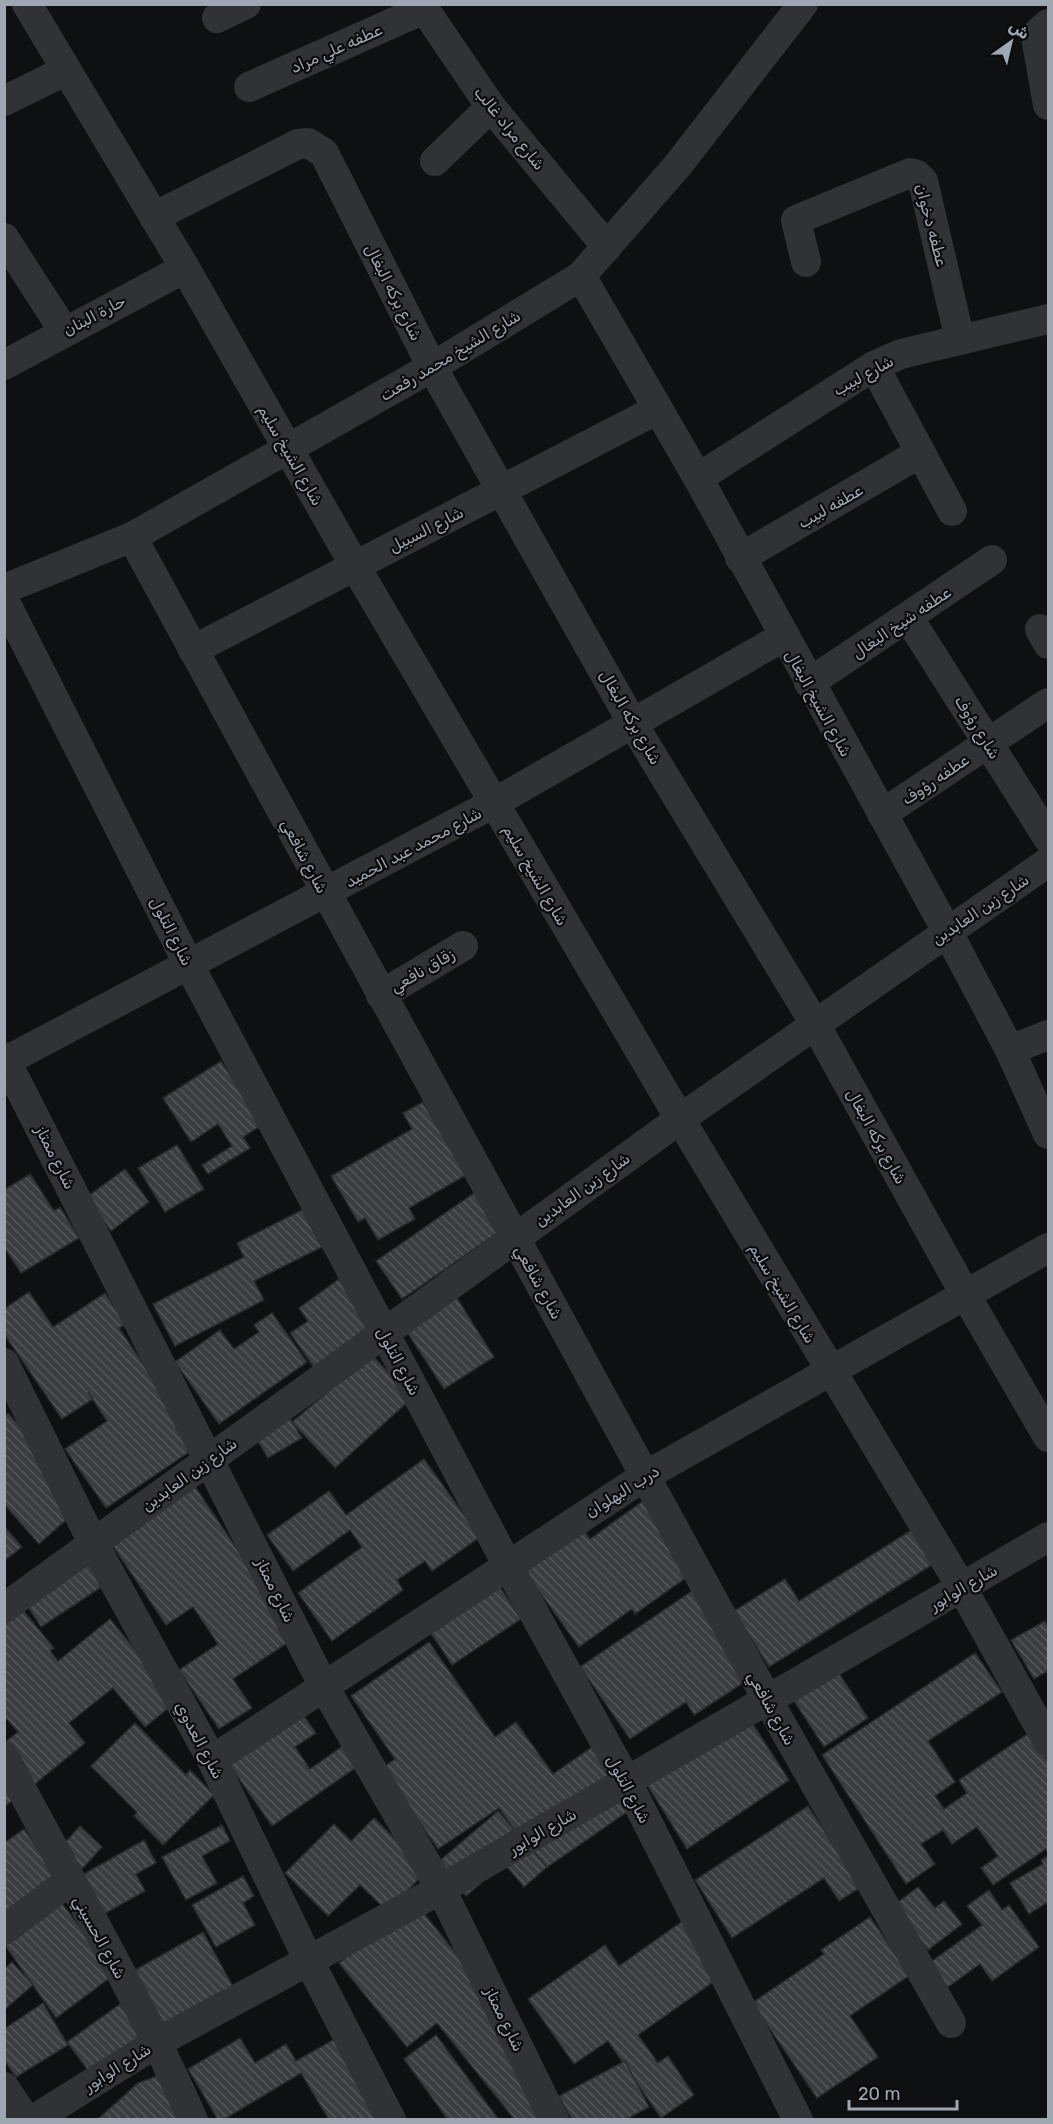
<svg xmlns="http://www.w3.org/2000/svg" width="1053" height="2124" viewBox="0 0 1053 2124" font-family="Rubik,'Noto Sans Arabic',sans-serif">
	<style>
		.building { fill: url(#building-back-hatch); stroke: #292a2d; stroke-width: 1.5 }
		.lines { fill: none; stroke-linecap: round; stroke-linejoin: round }
		.minor { stroke: #303236; stroke-width: 30 }
		.labels { text-anchor: middle; stroke-width: 4.5; stroke-linejoin: round; paint-order: stroke }
		.street-label { font-size: 16px; fill: #9fa7b3; stroke: #0b0b0c }
	</style>
	<defs>
		<pattern id="building-back-hatch" width="6" height="6" patternUnits="userSpaceOnUse" patternTransform="scale(1.5)"><rect width="6" height="6" fill="#3b3d41"/><path d="M-1 5l2 2M0 0l6 6M5-1l2 2" fill="none" stroke="#54565a"/></pattern>
	</defs>
	<rect width="100%" height="100%" fill="#0f1011"/>
	<g class="building">
		<polygon points="221,1061 262,1125 243,1137 250,1148 208,1174 202,1165 232,1146 218,1124 191,1142 163,1098"/>
		<polygon points="423,1102 466,1175 409,1208 415,1219 378,1240 365,1218 358,1222 331,1176 412,1129 403,1113"/>
		<polygon points="177,1145 204,1189 165,1212 138,1168"/>
		<polygon points="125,1169 149,1202 111,1231 87,1197"/>
		<polygon points="30,1174 54,1211 60,1207 79,1238 21,1273 4,1247 4,1190"/>
		<polygon points="480,1189 506,1227 402,1299 376,1261"/>
		<polygon points="302,1210 322,1247 254,1281 264,1300 175,1346 153,1304 244,1257 237,1243"/>
		<polygon points="339,1279 379,1335 320,1376 290,1333 308,1321 299,1308"/>
		<polygon points="452,1290 494,1357 444,1389 401,1323"/>
		<polygon points="29,1292 53,1327 105,1293 126,1324 119,1328 198,1446 106,1508 65,1449 107,1421 88,1392 93,1399 62,1419 4,1334 4,1309"/>
		<polygon points="272,1313 307,1362 219,1424 175,1362 220,1330 234,1349 259,1332 254,1325"/>
		<polygon points="372,1355 412,1398 335,1468 292,1422"/>
		<polygon points="279,1400 302,1438 268,1458 245,1420"/>
		<polygon points="8,1413 62,1476 73,1514 39,1544 4,1504 4,1417"/>
		<polygon points="424,1459 480,1537 432,1571 425,1561 397,1580 403,1590 332,1641 298,1593 362,1547 350,1530 293,1571 267,1535 329,1491 346,1515"/>
		<polygon points="192,1482 296,1637 233,1679 252,1708 219,1729 179,1670 218,1644 193,1607 166,1625 104,1533"/>
		<polygon points="643,1501 694,1572 635,1614 632,1609 579,1647 515,1558 573,1516 590,1539"/>
		<polygon points="4,1526 22,1547 4,1561"/>
		<polygon points="913,1529 935,1563 769,1667 734,1611 785,1579 799,1601"/>
		<polygon points="78,1549 103,1586 41,1627 17,1590"/>
		<polygon points="494,1578 521,1619 452,1665 422,1620"/>
		<polygon points="695,1589 754,1676 694,1715 686,1702 630,1739 580,1667"/>
		<polygon points="22,1609 54,1648 50,1651 58,1661 110,1619 177,1701 145,1727 113,1688 69,1723 85,1743 35,1784 4,1743 18,1732 4,1716 4,1624"/>
		<polygon points="1045,1621 1048,1627 1048,1671 1034,1679 1011,1640"/>
		<polygon points="429,1642 495,1737 516,1722 553,1774 598,1743 640,1803 543,1870 499,1808 438,1849 382,1768 395,1759 351,1696"/>
		<polygon points="975,1653 1002,1692 928,1741 955,1782 935,1796 944,1809 967,1793 959,1780 1029,1733 1048,1761 1048,1853 1046,1849 993,1885 981,1868 998,1856 977,1827 952,1844 943,1830 921,1844 935,1864 906,1884 822,1755"/>
		<polygon points="838,1672 868,1718 824,1747 794,1701"/>
		<polygon points="294,1702 316,1733 295,1747 310,1769 344,1745 358,1766 272,1826 221,1753"/>
		<polygon points="743,1709 789,1780 687,1849 641,1775"/>
		<polygon points="135,1723 186,1775 190,1770 214,1795 163,1845 134,1816 137,1812 91,1766"/>
		<polygon points="4,1769 23,1792 4,1807"/>
		<polygon points="808,1806 861,1887 839,1901 824,1878 732,1938 695,1880"/>
		<polygon points="498,1811 547,1867 524,1887 504,1863 466,1896 437,1863"/>
		<polygon points="374,1818 427,1871 387,1911 360,1885 328,1916 285,1873 334,1824 351,1841"/>
		<polygon points="222,1825 230,1841 202,1856 217,1883 186,1900 162,1857"/>
		<polygon points="80,1826 102,1847 82,1869 60,1848"/>
		<polygon points="24,1829 60,1880 4,1920 4,1843"/>
		<polygon points="144,1840 156,1863 136,1874 145,1891 104,1914 82,1875"/>
		<polygon points="1048,1856 1048,1902 1029,1914 1010,1883 1043,1864 1041,1860"/>
		<polygon points="243,1876 254,1896 243,1903 255,1925 216,1947 192,1905"/>
		<polygon points="918,1887 935,1908 944,1901 962,1924 928,1950 893,1906"/>
		<polygon points="989,1890 1002,1910 1009,1905 1039,1947 992,1981 980,1964 945,1989 928,1964 982,1925 967,1906"/>
		<polygon points="61,1902 115,1974 56,2018 4,1944"/>
		<polygon points="415,1902 531,2048 545,2120 515,2120 437,2023 407,2047 339,1963"/>
		<polygon points="870,1917 910,1975 850,2016 878,2057 817,2098 752,2003 824,1954 821,1950"/>
		<polygon points="684,1920 723,1975 638,2035 658,2063 668,2056 694,2095 661,2118 608,2041 574,2064 528,1999 605,1945 619,1966"/>
		<polygon points="203,1932 236,1992 166,2031 133,1971"/>
		<polygon points="12,1962 33,1985 4,2010 4,1969"/>
		<polygon points="43,2003 68,2045 16,2077 4,2060 4,2029"/>
		<polygon points="120,2004 145,2040 93,2077 67,2042"/>
		<polygon points="347,2032 399,2120 329,2120 301,2073 223,2120 218,2120 188,2069 240,2038 255,2063 286,2044 296,2061"/>
		<polygon points="436,2035 499,2120 448,2120 404,2059"/>
		<polygon points="625,2061 649,2107 625,2120 572,2120 559,2096"/>
		<polygon points="160,2075 178,2120 97,2120 138,2083"/>
	</g>
	<g class="lines">
		<g class="minor">
			<polyline points="27,4 185,268 355,566 680,1119 962,1588 1048,1742"/>
			<polyline points="421,4 491,107 607,247"/>
			<polyline points="217,18 246,4"/>
			<polyline points="1048,24 1038,33 1037,43 1048,105"/>
			<polyline points="249,87 424,9"/>
			<polyline points="4,101 65,71"/>
			<polyline points="435,161 491,107"/>
			<polyline points="154,217 298,144 308,143 324,153 432,367 633,724 815,1024 965,1294 1048,1437"/>
			<polyline points="4,238 64,331"/>
			<polyline points="806,262 796,220 910,173 917,175 923,181 960,340"/>
			<polyline points="581,276 698,478 947,931 1010,1050 1048,1134"/>
			<polyline points="4,365 185,268"/>
			<polyline points="874,366 952,511"/>
			<polyline points="698,478 874,366 901,354 1048,319"/>
			<polyline points="132,537 767,1699 951,2023"/>
			<polyline points="740,558 920,453"/>
			<polyline points="4,589 132,537 432,367 581,276 678,165 803,4"/>
			<polyline points="4,600 189,965 507,1564 627,1782 798,2120"/>
			<polyline points="908,617 1048,838"/>
			<polyline points="1040,629 1048,644"/>
			<polyline points="193,650 658,409"/>
			<polyline points="809,683 992,560"/>
			<polyline points="882,814 1048,703"/>
			<polyline points="381,995 463,946"/>
			<polyline points="1010,1050 1048,1035"/>
			<polyline points="4,1057 323,1685 441,1889 554,2120"/>
			<polyline points="4,1062 494,803 783,637"/>
			<polyline points="4,1363 93,1543 212,1760 309,1961 391,2120"/>
			<polyline points="4,1608 680,1119 1048,862"/>
			<path d="M 4,1756 C 67,1877 138,1995 193,2120"/>
			<polyline points="212,1760 645,1476 1048,1248"/>
			<polyline points="4,1930 69,1881"/>
			<polyline points="4,2087 26,2120"/>
			<polyline points="33,2120 158,2042 441,1889 1048,1537"/>
		</g>
	</g>
	<g class="labels">
		<g class="street-label">
			<text transform="translate(336 48) rotate(-24)" y="6">عطفه علي مراد</text>
			<text transform="translate(510 128) rotate(51)" y="6">شارع مراد غالب</text>
			<text transform="translate(932 225) rotate(75)" y="6">عطفه دخوان</text>
			<text transform="translate(394 292) rotate(63)" y="6">شارع بركه البغال</text>
			<text transform="translate(94 315) rotate(-28)" y="6">حارة البنان</text>
			<text transform="translate(450 355) rotate(-31)" y="6">شارع الشيخ محمد رفعت</text>
			<text transform="translate(863 375) rotate(-29)" y="6">شارع لبيب</text>
			<text transform="translate(291 455) rotate(60)" y="6">شارع الشيخ سليم</text>
			<text transform="translate(830 506) rotate(-30)" y="6">عطفه لبيب</text>
			<text transform="translate(426 529) rotate(-27)" y="6">شارع السبيل</text>
			<text transform="translate(901 622) rotate(-34)" y="6">عطفه شيخ البغال</text>
			<text transform="translate(819 703) rotate(61)" y="6">شارع الشيخ البغال</text>
			<text transform="translate(631 717) rotate(60)" y="6">شارع بركه البغال</text>
			<text transform="translate(978 727) rotate(58)" y="6">شارع رؤوف</text>
			<text transform="translate(935 779) rotate(-34)" y="6">عطفه رؤوف</text>
			<text transform="translate(413 847) rotate(-28)" y="6">شارع محمد عبد الحميد</text>
			<text transform="translate(305 856) rotate(62)" y="6">شارع شافعي</text>
			<text transform="translate(536 875) rotate(60)" y="6">شارع الشيخ سليم</text>
			<text transform="translate(980 909) rotate(-34)" y="6">شارع زين العابدين</text>
			<text transform="translate(172 931) rotate(63)" y="6">شارع التلول</text>
			<text transform="translate(422 970) rotate(-30)" y="6">زقاق نافعي</text>
			<text transform="translate(877 1136) rotate(61)" y="6">شارع بركه البغال</text>
			<text transform="translate(56 1157) rotate(63)" y="6">شارع ممتاز</text>
			<text transform="translate(582 1189) rotate(-36)" y="6">شارع زين العابدين</text>
			<text transform="translate(539 1282) rotate(61)" y="6">شارع شافعي</text>
			<text transform="translate(783 1293) rotate(59)" y="6">شارع الشيخ سليم</text>
			<text transform="translate(399 1361) rotate(62)" y="6">شارع التلول</text>
			<text transform="translate(189 1474) rotate(-36)" y="6">شارع زين العابدين</text>
			<text transform="translate(622 1491) rotate(-32)" y="6">درب البهلوان</text>
			<text transform="translate(963 1587) rotate(-30)" y="6">شارع الوابور</text>
			<text transform="translate(276 1590) rotate(64)" y="6">شارع ممتاز</text>
			<text transform="translate(772 1708) rotate(61)" y="6">شارع شافعي</text>
			<text transform="translate(200 1740) rotate(62)" y="6">شارع العدوي</text>
			<text transform="translate(629 1789) rotate(62)" y="6">شارع التلول</text>
			<text transform="translate(542 1831) rotate(-30)" y="6">شارع الوابور</text>
			<text transform="translate(100 1937) rotate(61)" y="6">شارع الحسيني</text>
			<text transform="translate(505 2019) rotate(64)" y="6">شارع ممتاز</text>
			<text transform="translate(117 2067) rotate(-32)" y="6">شارع الوابور</text>
		</g>
	</g>
	<rect width="1053" height="2124" fill="none" stroke="#9fa7b3" stroke-width="12"/>
	<g transform="translate(1011 42) rotate(34)" stroke="#0b0b0c" stroke-width="4.5" paint-order="stroke">
	<path d="M0-4.5L10 22L0 15L-10 22Z" fill="#9fa7b3"/>
	<text y="-9" font-size="16" font-weight="bold" text-anchor="middle" fill="#9fa7b3">ش</text>
	</g>
	<path d="M849 2100v9h108v-9" fill="none" stroke="#9fa7b3" stroke-width="3"/>
	<text x="858" y="2100" font-size="18" fill="#9fa7b3" stroke="#0b0b0c" stroke-width="4.5" paint-order="stroke">20 m</text>
</svg>
